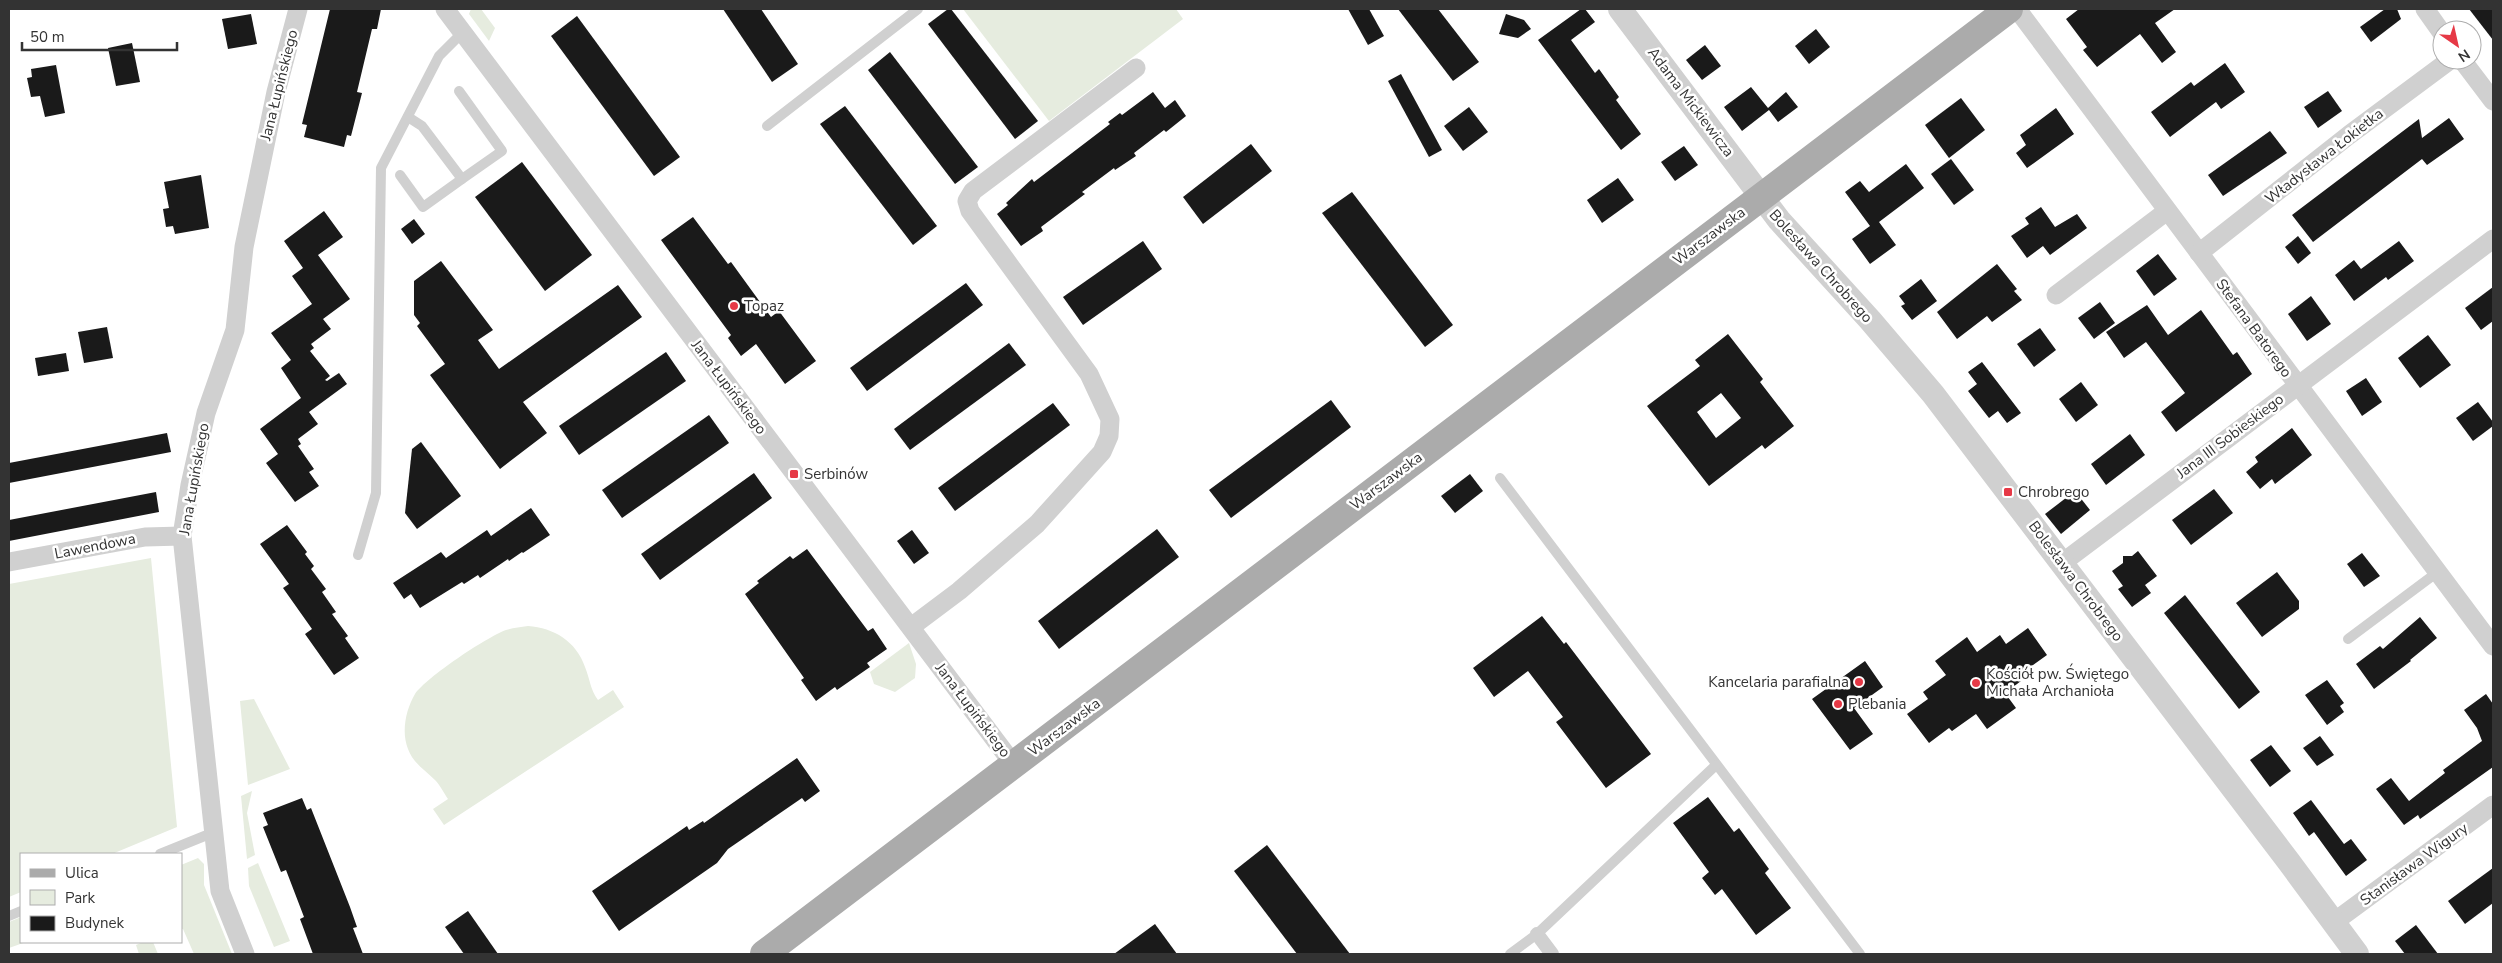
<svg xmlns="http://www.w3.org/2000/svg" width="2502" height="963" viewBox="0 0 2502 963" font-family="'Nunito Sans',sans-serif">
	<style>
		.green { fill: #e6ecdf }
		.building { fill: #1a1a1a; fill-rule: evenodd }
		.lines { fill: none; stroke-linecap: round; stroke-linejoin: round }
		.service { stroke: #d0d0d0; stroke-width: 10 }
		.pedestrian { stroke: #d0d0d0; stroke-width: 14 }
		.minor { stroke: #d0d0d0; stroke-width: 19 }
		.tertiary { stroke: #d0d0d0; stroke-width: 24 }
		.primary { stroke: #ababab; stroke-width: 28 }
		.poi-dot { fill: #e63946; stroke: #fff; stroke-width: 2 }
		.labels { text-anchor: middle; stroke-width: 5; stroke-linejoin: round; paint-order: stroke }
		.street-label { font-size: 15px; fill: #333; stroke: #fff }
		.poi-label { font-size: 15px; fill: #333; stroke: #fff; text-anchor: start }
	</style>
	<rect width="100%" height="100%" fill="#fff"/>
	<g class="green">
		<polygon points="471,9 481,9 495,28 489,41 469,14"/>
		<polygon points="963,9 1176,9 1183,19 1049,121"/>
		<polygon points="151,558 177,827 112,854 21,854 21,892 9,897 9,584"/>
		<path d="M 528,626 C 554,628 576,641 585,667 C 590,679 590,689 598,700 L 613,690 L 624,707 L 444,825 L 433,809 L 448,799 C 444,793 440,785 435,780 C 425,770 413,763 408,749 C 401,732 406,709 415,694 C 427,677 485,638 506,630 C 513,628 520,627 528,626 Z"/>
		<polygon points="909,643 916,664 915,678 895,692 874,684 870,672"/>
		<polygon points="254,699 290,769 248,785 240,701"/>
		<polygon points="252,791 247,813 255,855 247,859 241,796"/>
		<polygon points="198,858 204,864 204,885 232,954 194,954 183,929 181,929 181,865"/>
		<polygon points="258,863 290,941 274,947 249,886 248,868"/>
		<polygon points="21,917 21,942 26,942 9,948 9,922"/>
		<polygon points="143,942 153,942 158,954 139,954 136,945"/>
	</g>
	<g class="building">
		<polygon points="330,9 381,9 377,29 372,29 357,92 362,93 351,136 347,135 344,147 304,137 307,125 302,124"/>
		<polygon points="723,9 761,9 798,64 772,82"/>
		<polygon points="948,9 951,9 1038,121 1015,139 928,24"/>
		<polygon points="1348,9 1369,9 1384,36 1368,45"/>
		<polygon points="1398,9 1438,9 1479,62 1453,81"/>
		<polygon points="1581,9 1585,9 1595,22 1571,40 1595,73 1599,69 1619,97 1616,100 1641,134 1621,150 1538,40"/>
		<polygon points="2079,9 2175,9 2155,23 2176,52 2162,63 2140,34 2097,67 2083,50 2087,47 2066,19"/>
		<polygon points="2385,9 2397,9 2401,19 2371,42 2360,27"/>
		<polygon points="2469,9 2493,9 2493,40"/>
		<polygon points="251,14 257,44 228,49 222,19"/>
		<polygon points="1506,14 1524,20 1531,29 1518,38 1499,34"/>
		<polygon points="577,16 680,157 654,176 551,36"/>
		<polygon points="1816,29 1830,47 1809,64 1795,46"/>
		<polygon points="132,43 140,82 116,86 108,48"/>
		<polygon points="1705,45 1721,66 1702,80 1686,60"/>
		<polygon points="890,52 978,167 955,184 868,70"/>
		<polygon points="2225,63 2245,92 2221,109 2216,102 2170,137 2151,112 2191,82 2194,86"/>
		<polygon points="56,65 65,113 45,117 40,96 31,97 27,78 32,77 31,69"/>
		<polygon points="1401,74 1442,150 1429,157 1388,81"/>
		<polygon points="1751,87 1768,108 1786,92 1798,107 1778,122 1769,110 1742,131 1724,107"/>
		<polygon points="2328,91 2342,111 2318,128 2304,107"/>
		<polygon points="1153,92 1165,108 1175,100 1186,116 1166,132 1164,130 1134,153 1136,156 1115,170 1114,168 1082,192 1085,194 1041,227 1043,231 1021,246 997,214 1008,205 1006,203 1032,179 1034,182 1110,124 1108,122 1120,113 1122,115"/>
		<polygon points="1961,98 1985,130 1949,158 1925,125"/>
		<polygon points="845,106 937,226 913,245 820,124"/>
		<polygon points="1469,107 1488,132 1463,151 1444,126"/>
		<polygon points="2056,108 2074,134 2027,168 2016,153 2026,145 2020,135"/>
		<polygon points="2449,118 2464,139 2427,165 2422,159 2313,242 2292,215 2419,119 2422,138"/>
		<polygon points="2270,131 2287,153 2223,196 2208,175"/>
		<polygon points="1251,144 1272,171 1203,224 1183,197"/>
		<polygon points="1684,146 1698,165 1675,181 1661,162"/>
		<polygon points="1951,159 1974,190 1954,205 1931,174"/>
		<polygon points="522,162 592,255 545,291 475,197"/>
		<polygon points="1906,164 1924,188 1879,222 1896,245 1870,264 1852,239 1870,226 1845,192 1860,181 1869,192"/>
		<polygon points="201,175 209,228 175,234 173,226 166,227 163,209 169,208 164,182"/>
		<polygon points="1618,178 1634,200 1602,223 1587,200"/>
		<polygon points="1352,192 1453,325 1425,347 1322,213"/>
		<polygon points="2041,207 2055,227 2077,214 2087,228 2050,255 2043,246 2027,258 2011,236 2029,224 2025,218"/>
		<polygon points="324,211 343,237 318,255 350,299 323,319 331,329 311,344 314,348 310,351 330,376 325,380 327,381 339,373 347,384 309,412 318,424 298,439 301,444 298,446 314,469 309,472 319,486 295,502 266,463 278,454 260,429 301,398 281,368 291,360 271,333 312,304 292,276 303,268 284,241"/>
		<polygon points="693,217 728,264 731,262 771,317 779,311 816,361 785,384 756,344 741,356 728,338 731,335 661,240"/>
		<polygon points="414,219 425,234 412,244 401,229"/>
		<polygon points="2298,236 2311,253 2298,264 2285,247"/>
		<polygon points="1143,241 1162,269 1083,325 1063,297"/>
		<polygon points="2399,241 2414,261 2388,280 2386,277 2354,301 2335,275 2354,260 2361,269"/>
		<polygon points="2158,254 2177,279 2154,296 2136,271"/>
		<polygon points="441,261 493,330 478,340 499,369 618,285 642,317 523,402 547,433 500,469 430,375 445,364 417,326 420,323 414,315 414,281"/>
		<polygon points="1997,264 2017,289 2014,291 2022,300 1992,322 1987,316 1957,339 1937,312"/>
		<polygon points="1921,279 1937,301 1912,320 1901,306 1905,304 1899,296"/>
		<polygon points="966,283 983,305 867,391 850,368"/>
		<polygon points="2493,287 2493,321 2481,330 2465,308"/>
		<polygon points="2311,296 2331,324 2307,341 2288,314"/>
		<polygon points="2100,302 2115,323 2094,339 2078,318"/>
		<polygon points="2147,305 2168,335 2201,310 2233,355 2237,352 2252,374 2176,432 2161,412 2185,393 2146,342 2124,358 2106,332"/>
		<polygon points="107,327 113,358 84,363 78,332"/>
		<polygon points="2040,328 2056,350 2034,367 2017,344"/>
		<path d="M 1728,334 L 1763,379 L 1760,382 L 1794,426 L 1765,449 L 1762,445 L 1709,486 L 1647,406 L 1700,366 L 1695,360 ZM 1721,393 L 1741,418 L 1716,438 L 1697,412 Z"/>
		<polygon points="2428,335 2451,365 2420,388 2398,358"/>
		<polygon points="1009,343 1026,365 910,450 894,429"/>
		<polygon points="666,352 686,381 579,455 559,426"/>
		<polygon points="66,353 69,371 38,376 35,358"/>
		<polygon points="1982,362 2021,413 2007,423 1998,411 1989,418 1968,391 1977,384 1968,372"/>
		<polygon points="2366,378 2382,402 2362,416 2346,391"/>
		<polygon points="2081,382 2098,405 2076,422 2059,399"/>
		<polygon points="1331,400 1351,427 1231,518 1209,490"/>
		<polygon points="2478,402 2493,422 2493,426 2473,441 2456,418"/>
		<polygon points="1053,403 1070,425 955,511 938,488"/>
		<polygon points="709,415 729,443 622,518 602,490"/>
		<polygon points="2292,428 2312,455 2275,484 2272,479 2260,489 2246,472 2258,462 2255,457"/>
		<polygon points="167,433 171,452 9,483 9,463"/>
		<polygon points="2130,434 2145,455 2106,485 2091,464"/>
		<polygon points="421,442 461,496 417,529 405,513 412,449"/>
		<polygon points="754,473 772,498 660,580 641,554"/>
		<polygon points="1470,474 1483,491 1455,513 1441,496"/>
		<polygon points="2214,489 2233,513 2191,545 2172,520"/>
		<polygon points="2075,491 2090,510 2061,534 2045,514"/>
		<polygon points="156,492 159,512 9,541 9,520"/>
		<polygon points="531,508 550,535 523,553 522,552 509,561 508,559 480,578 478,575 464,584 462,582 420,608 411,594 404,599 393,583 441,552 446,558 487,530 491,536"/>
		<polygon points="287,525 307,552 305,554 314,566 311,569 326,589 322,592 336,612 332,614 348,636 345,638 359,658 334,675 305,634 312,629 283,588 289,584 260,544"/>
		<polygon points="1157,529 1179,557 1059,649 1038,621"/>
		<polygon points="912,530 929,553 914,564 897,541"/>
		<polygon points="807,549 868,631 873,628 887,649 867,663 870,667 837,690 835,687 816,701 801,680 804,678 745,594 759,583 757,581 790,556 793,559"/>
		<polygon points="2138,551 2157,576 2145,585 2151,593 2132,607 2118,589 2123,586 2112,571 2123,563 2123,556 2132,556"/>
		<polygon points="2362,553 2380,576 2364,587 2347,564"/>
		<polygon points="2277,572 2299,601 2299,609 2262,637 2236,603"/>
		<polygon points="2185,595 2260,692 2239,709 2164,613"/>
		<polygon points="1542,616 1564,644 1566,642 1651,754 1606,788 1556,722 1563,717 1528,671 1494,697 1473,668"/>
		<polygon points="2420,617 2437,638 2410,660 2411,661 2374,689 2356,664 2380,646 2383,649"/>
		<polygon points="2028,628 2047,655 2026,670 2029,675 2005,693 2016,708 1987,729 1976,714 1952,731 1949,728 1929,743 1907,714 1928,699 1923,692 1946,675 1935,661 1967,637 1977,652 2000,635 2006,644"/>
		<polygon points="1865,661 1883,687 1854,708 1873,734 1850,750 1812,699"/>
		<polygon points="2327,680 2344,703 2340,706 2344,712 2327,725 2305,695"/>
		<polygon points="2486,694 2493,704 2493,767 2420,819 2418,815 2404,825 2376,789 2391,778 2409,801 2445,773 2443,770 2482,741 2477,728 2464,710"/>
		<polygon points="2320,736 2334,755 2317,766 2303,748"/>
		<polygon points="2271,745 2291,771 2270,787 2250,760"/>
		<polygon points="797,758 820,791 805,802 802,798 728,849 717,863 619,931 592,891 687,826 689,830 703,821 704,823"/>
		<polygon points="1708,797 1734,832 1739,828 1769,869 1765,873 1791,908 1756,935 1722,889 1715,895 1702,878 1709,872 1673,823"/>
		<polygon points="302,798 307,810 311,808 350,907 357,927 353,928 363,954 313,954 300,919 304,917 286,870 281,872 263,827 268,825 263,813"/>
		<polygon points="2311,800 2344,844 2351,839 2367,860 2346,876 2314,832 2309,836 2293,813"/>
		<polygon points="1267,845 1350,954 1297,954 1234,871"/>
		<polygon points="2493,868 2493,903 2465,924 2448,901"/>
		<polygon points="468,911 498,954 464,954 445,927"/>
		<polygon points="1155,924 1177,954 1114,954"/>
		<polygon points="2416,925 2438,954 2405,954 2395,941"/>
	</g>
	<g class="lines">
		<g class="service">
			<polyline points="408,117 422,126 462,179 502,151 459,91"/>
			<polyline points="767,126 918,9"/>
			<polyline points="400,175 423,207 462,179"/>
			<polyline points="1500,478 1860,954"/>
			<polyline points="358,555 376,493 381,168 439,56 462,33"/>
			<polyline points="2348,639 2439,571"/>
			<polyline points="160,854 212,833"/>
			<polyline points="9,916 21,911"/>
			<polyline points="1510,954 1537,934 1716,765"/>
		</g>
		<polyline class="pedestrian" points="1537,934 1552,954"/>
		<g class="minor">
			<polyline points="445,9 1014,765"/>
			<polyline points="2017,9 2493,646"/>
			<polyline points="2425,9 2442,33"/>
			<polyline points="2462,60 2493,101"/>
			<polyline points="2199,253 2349,135 2450,60"/>
			<polyline points="2056,295 2167,211"/>
			<polyline points="9,562 145,537 182,536"/>
			<polyline points="2062,563 2493,239"/>
			<polyline points="911,627 959,591 1037,524 1102,452 1109,436 1110,419 1089,374 970,211 967,201 973,191 1136,68"/>
			<polyline points="2334,922 2493,805"/>
			<polyline points="245,954 220,891 182,536 190,485 206,413 235,330 244,247 276,92 298,9"/>
		</g>
		<polyline class="tertiary" points="1620,9 1779,220 1870,320 1933,394 2289,862 2357,954"/>
		<polyline class="primary" points="764,954 2009,9"/>
	</g>
	<g class="poi-dot">
		<circle cx="734" cy="306" r="5"/>
		<rect x="789" y="469" width="10" height="10" rx="2.5"/>
		<rect x="2003" y="487" width="10" height="10" rx="2.5"/>
		<circle cx="1859" cy="682" r="5"/>
		<circle cx="1976" cy="683" r="5"/>
		<circle cx="1838" cy="704" r="5"/>
	</g>
	<g class="labels">
		<g class="street-label">
			<text transform="translate(279 85) rotate(-76)" y="5">Jana Łupińskiego</text>
			<text transform="translate(1691 102) rotate(53)" y="5">Adama Mickiewicza</text>
			<text transform="translate(2324 156) rotate(-38)" y="5">Władysława Łokietka</text>
			<text transform="translate(1709 236) rotate(-37)" y="5">Warszawska</text>
			<text transform="translate(1821 266) rotate(48)" y="5">Bolesława Chrobrego</text>
			<text transform="translate(2254 328) rotate(54)" y="5">Stefana Batorego</text>
			<text transform="translate(729 387) rotate(53)" y="5">Jana Łupińskiego</text>
			<text transform="translate(2230 436) rotate(-37)" y="5">Jana III Sobieskiego</text>
			<text transform="translate(194 479) rotate(-80)" y="5">Jana Łupińskiego</text>
			<text transform="translate(1386 481) rotate(-37)" y="5">Warszawska</text>
			<text transform="translate(95 546) rotate(-11)" y="5">Lawendowa</text>
			<text transform="translate(2076 581) rotate(53)" y="5">Bolesława Chrobrego</text>
			<text transform="translate(973 710) rotate(53)" y="5">Jana Łupińskiego</text>
			<text transform="translate(1064 727) rotate(-37)" y="5">Warszawska</text>
			<text transform="translate(2414 864) rotate(-36)" y="5">Stanisława Wigury</text>
		</g>
		<g class="poi-label">
			<text x="744" y="311">Topaz</text>
			<text x="804" y="479">Serbinów</text>
			<text x="2018" y="497">Chrobrego</text>
			<text x="1986" y="679">Kościół pw. Świętego<tspan x="1986" dy="17">Michała Archanioła</tspan></text>
			<text x="1849" y="687" text-anchor="end">Kancelaria parafialna</text>
			<text x="1848" y="709">Plebania</text>
		</g>
	</g>
	<rect width="2502" height="963" fill="none" stroke="#333333" stroke-width="20"/>
	<rect x="20" y="853" width="162" height="90" fill="#ffffff" stroke="#adadad"/>
	<rect x="30" y="869" width="25" height="8" fill="#ababab" stroke="#adadad"/>
	<text x="65" y="878" font-size="15" fill="#333333">Ulica</text>
	<rect x="30" y="890" width="25" height="15" fill="#e6ecdf" stroke="#adadad"/>
	<text x="65" y="903" font-size="15" fill="#333333">Park</text>
	<rect x="30" y="916" width="25" height="15" fill="#1a1a1a" stroke="#adadad"/>
	<text x="65" y="928" font-size="15" fill="#333333">Budynek</text>
	<g transform="translate(2457 45) rotate(146)"><circle r="24" fill="#ffffff" stroke="#adadad"/>
	<path d="M0-4L9 19L0 12L-9 19Z" fill="#e63946"/>
	<text y="-8" font-size="14" font-weight="bold" text-anchor="middle" fill="#333333">N</text>
	</g>
	<path d="M22 42v8h155v-8" fill="none" stroke="#333333" stroke-width="2.5"/>
	<text x="30" y="42" font-size="15" fill="#333333" stroke="#ffffff" stroke-width="4" paint-order="stroke">50 m</text>
</svg>
